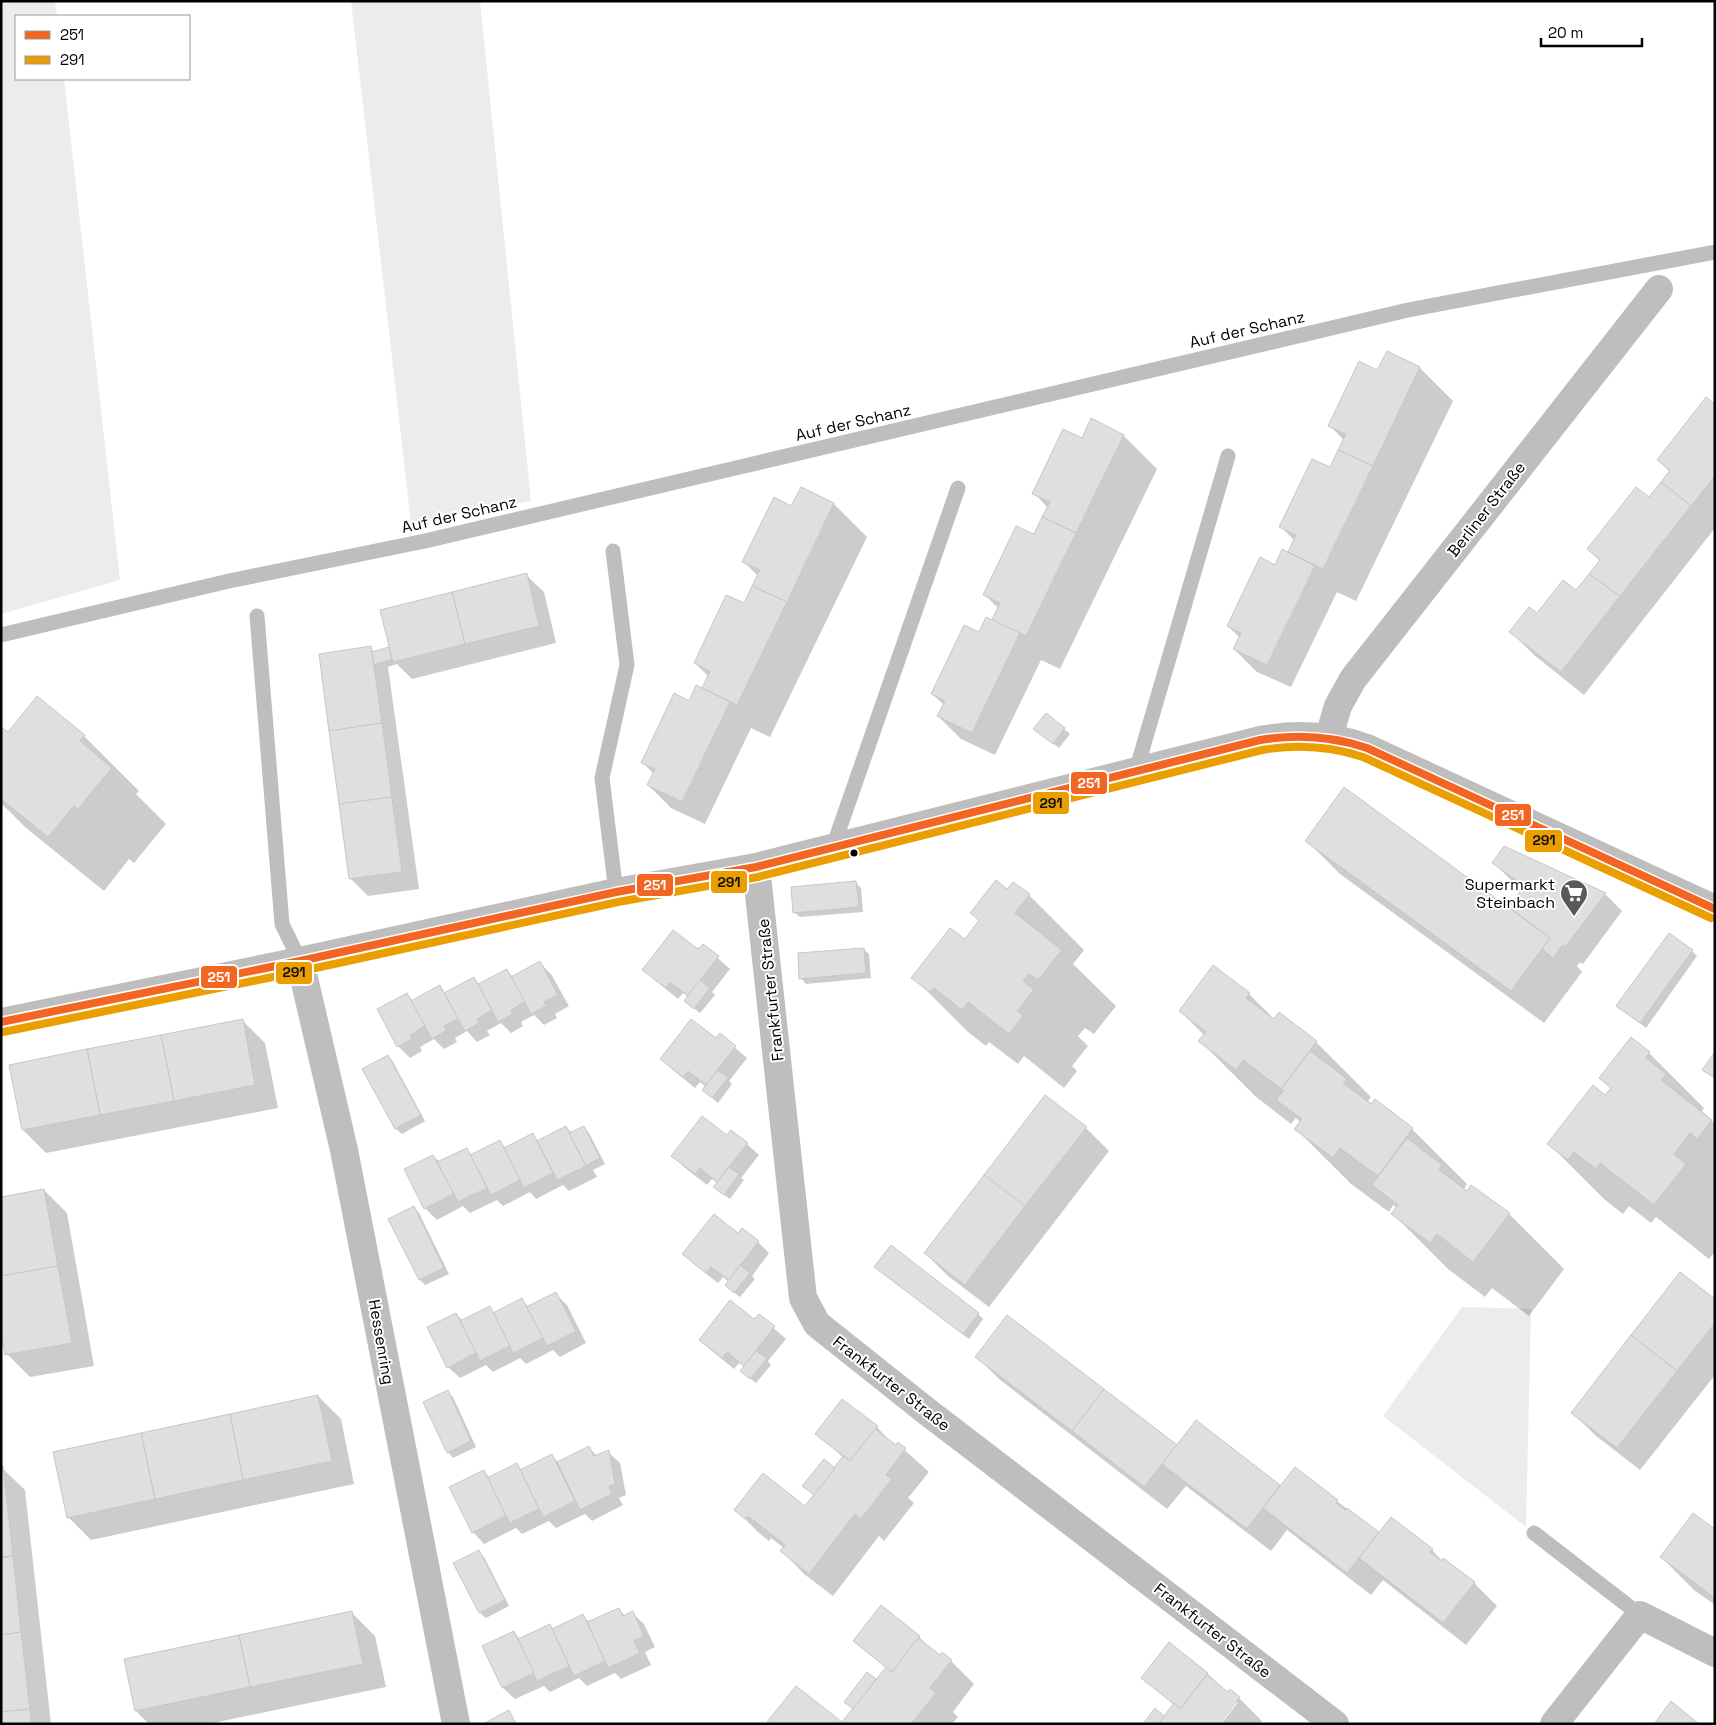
<svg xmlns="http://www.w3.org/2000/svg" width="1716" height="1725" viewBox="0 0 1716 1725" font-family="'Space Grotesk',sans-serif">
	<style>
		.green { fill: #ececec }
		.shadow { fill: #0003 }
		.building { fill: #dfdfdf; stroke: #c7c7c7 }
		.lines { fill: none; stroke-linecap: round; stroke-linejoin: round }
		.lane { stroke: #bebebe; stroke-width: 15 }
		.street { stroke: #bebebe; stroke-width: 28 }
		.bus-1-casing { stroke: #fff; stroke-width: 11 }
		.bus-2-casing { stroke: #fff; stroke-width: 11 }
		.bus-1 { stroke: #f26522; stroke-width: 8 }
		.bus-2 { stroke: #eb9e00; stroke-width: 8 }
		.bus-dot { fill: #000; stroke: #fff; stroke-width: 2 }
		.labels { text-anchor: middle; stroke-width: 4; stroke-linejoin: round; paint-order: stroke }
		.street-label { font-size: 16px; fill: #000; stroke: #fff }
		.poi-label { font-size: 16px; fill: #000; stroke: #fff; text-anchor: end }
		.line-badge { stroke: #fff; stroke-width: 2 }
		.badge-label { font-size: 14px; text-anchor: middle; font-weight: bold; fill: #fff }
		.pale-badge-label { font-size: 14px; text-anchor: middle; font-weight: bold; fill: #111 }
	</style>
	<rect width="100%" height="100%" fill="#fff"/>
	<g class="green">
		<polygon points="1,1 55,1 57,16 16,16 16,79 64,79 120,580 1,614"/>
		<polygon points="351,1 480,1 531,501 411,523"/>
		<polygon points="1462,1307 1531,1309 1526,1527 1383,1416"/>
	</g>
	<g class="shadow">
		<polygon points="1420,368 1453,401 1356,601 1337,592 1291,687 1257,672 1234,649 1240,638 1228,626 1276,566 1293,556 1289,552 1295,541 1281,527 1331,469 1344,440 1330,426 1378,372"/>
		<polygon points="1715,406 1715,528 1584,695 1534,655 1511,632 1576,592 1600,561 1588,549 1649,499 1670,472 1658,460"/>
		<polygon points="1124,436 1157,469 1060,669 1041,660 995,755 961,739 938,716 944,705 932,694 980,634 992,621 999,609 985,595 1034,536 1048,508 1034,493 1082,439"/>
		<polygon points="801,489 834,504 867,537 770,737 751,728 705,824 671,808 648,785 654,774 642,762 690,702 702,690 709,677 695,663 745,605 758,576 744,562 792,508"/>
		<polygon points="526,575 544,592 556,643 412,679 397,664 388,667 419,889 368,896 350,878 370,648 375,652 389,649 392,652"/>
		<polygon points="1,728 8,733 84,736 139,791 136,794 166,824 134,863 129,859 104,891 25,827 1,803"/>
		<polygon points="1064,729 1070,734 1059,748 1040,734"/>
		<polygon points="1307,841 1517,916 1518,914 1510,907 1523,889 1511,880 1494,863 1605,894 1622,911 1583,964 1580,962 1577,966 1582,972 1544,1023 1340,874"/>
		<polygon points="856,883 861,888 863,912 800,917 794,912"/>
		<polygon points="1007,891 1029,895 1084,950 1073,964 1116,1006 1094,1034 1085,1028 1078,1036 1088,1046 1072,1066 1077,1071 1064,1088 1024,1056 1018,1064 989,1042 986,1046 968,1032 913,977 965,941 980,921 971,913"/>
		<polygon points="703,945 730,969 712,992 715,995 700,1013 691,1006 689,997 683,993 678,999 656,981 644,970 698,951"/>
		<polygon points="863,949 869,954 871,978 806,984 801,978"/>
		<polygon points="1692,951 1697,956 1646,1028 1618,1006"/>
		<polygon points="540,963 551,974 569,1006 555,1014 557,1018 544,1025 534,1015 521,1022 523,1026 511,1033 501,1023 487,1031 490,1035 477,1042 467,1031 455,1038 457,1042 444,1049 434,1039 420,1047 422,1051 410,1058 398,1046 407,994 413,1001 440,987 446,994 474,979 480,985 507,970 513,977"/>
		<polygon points="1214,967 1249,994 1275,1020 1316,1042 1371,1097 1368,1101 1372,1105 1412,1129 1467,1184 1464,1189 1467,1192 1509,1214 1564,1269 1529,1316 1492,1288 1485,1297 1448,1269 1393,1214 1397,1208 1393,1205 1389,1212 1351,1184 1296,1129 1301,1123 1296,1118 1291,1124 1255,1096 1200,1041 1204,1035 1180,1011"/>
		<polygon points="242,1020 265,1043 278,1108 46,1153 23,1130"/>
		<polygon points="720,1035 747,1058 729,1081 732,1084 718,1103 703,1090 706,1087 700,1082 695,1088 673,1070 662,1059 716,1040"/>
		<polygon points="1649,1053 1704,1108 1702,1111 1715,1124 1715,1252 1709,1259 1656,1217 1651,1223 1629,1206 1623,1214 1604,1199 1549,1144 1605,1097"/>
		<polygon points="388,1056 393,1062 425,1121 402,1134 396,1129 364,1069"/>
		<polygon points="566,1127 572,1133 584,1127 589,1133 605,1164 593,1170 597,1177 569,1191 563,1185 536,1199 530,1192 503,1206 497,1200 470,1213 463,1206 437,1220 425,1208 433,1156 440,1162 466,1149 472,1155 499,1141 506,1148 532,1135 539,1141"/>
		<polygon points="1086,1128 1109,1151 989,1307 948,1276 925,1253"/>
		<polygon points="727,1137 747,1144 759,1155 741,1178 744,1180 730,1199 720,1192 718,1183 712,1179 707,1185 684,1167 673,1155"/>
		<polygon points="44,1190 67,1213 94,1366 30,1377 7,1354"/>
		<polygon points="413,1208 419,1213 449,1274 425,1285 420,1280 390,1219"/>
		<polygon points="738,1235 758,1242 769,1253 752,1276 755,1279 740,1297 732,1291 729,1282 723,1277 718,1283 695,1265 684,1254"/>
		<polygon points="881,1272 978,1314 983,1319 969,1339"/>
		<polygon points="555,1293 567,1305 586,1343 560,1357 553,1350 526,1364 520,1358 493,1372 486,1365 460,1378 448,1367 456,1314 463,1321 489,1308 495,1314 522,1300 529,1307"/>
		<polygon points="1715,1301 1715,1375 1640,1470 1595,1435 1572,1412"/>
		<polygon points="759,1315 786,1339 768,1361 771,1365 756,1383 747,1376 745,1367 739,1363 734,1369 712,1351 700,1340 755,1321"/>
		<polygon points="976,1356 1177,1447 1196,1422 1280,1487 1295,1468 1379,1534 1391,1519 1432,1550 1442,1561 1474,1583 1497,1606 1466,1645 1383,1580 1371,1595 1287,1530 1271,1551 1186,1486 1167,1509 999,1379"/>
		<polygon points="447,1392 453,1397 476,1447 453,1458 448,1452"/>
		<polygon points="318,1396 341,1419 354,1484 91,1540 68,1517"/>
		<polygon points="877,1427 888,1439 887,1440 896,1447 898,1444 929,1472 908,1498 914,1503 884,1541 879,1536 833,1596 804,1574 782,1551 784,1548 771,1538 769,1541 759,1533 736,1510 806,1508 815,1496 804,1486 835,1469 844,1458 816,1434"/>
		<polygon points="589,1448 597,1456 608,1452 620,1463 626,1495 619,1498 623,1505 592,1521 585,1514 556,1528 549,1521 522,1534 516,1528 484,1544 473,1532 484,1472 490,1478 517,1465 522,1470 552,1456 559,1463"/>
		<polygon points="1,1467 25,1490 51,1724 1,1724"/>
		<polygon points="1715,1531 1715,1605 1694,1590 1661,1557"/>
		<polygon points="479,1552 484,1557 509,1606 486,1618 480,1613 455,1564"/>
		<polygon points="881,1607 919,1637 940,1657 951,1661 974,1684 953,1712 958,1717 952,1724 843,1724 854,1709 868,1674 876,1681 886,1668 855,1641"/>
		<polygon points="619,1609 625,1616 632,1613 644,1624 655,1647 645,1652 651,1665 621,1679 615,1673 587,1686 579,1678 550,1692 544,1686 515,1699 503,1688 484,1646 514,1633 520,1639 550,1625 554,1630 583,1616 590,1623"/>
		<polygon points="352,1613 375,1636 386,1687 208,1724 149,1724 136,1711"/>
		<polygon points="1169,1644 1208,1674 1228,1693 1239,1698 1262,1721 1260,1724 1221,1724 1238,1702 1160,1724 1174,1705 1143,1678"/>
	</g>
	<g class="building">
		<polygon points="1387,351 1420,367 1373,466 1338,450 1346,434 1328,426 1359,361 1377,370"/>
		<polygon points="1706,397 1715,404 1715,476 1691,506 1661,482 1670,470 1657,460"/>
		<polygon points="1091,418 1124,435 1076,533 1042,517 1050,502 1032,494 1063,429 1082,438"/>
		<polygon points="1338,450 1373,466 1323,569 1288,552 1296,535 1279,527 1312,459 1330,467"/>
		<polygon points="1661,482 1691,506 1620,596 1589,574 1600,560 1587,549 1636,487 1649,497"/>
		<polygon points="801,487 834,503 787,602 752,586 760,570 742,562 774,497 791,506"/>
		<polygon points="1042,517 1076,533 1026,636 992,620 1000,603 983,595 1016,526 1034,534"/>
		<polygon points="1282,549 1315,566 1267,665 1233,649 1241,633 1227,626 1260,557 1275,565"/>
		<polygon points="527,573 539,626 465,644 452,592"/>
		<polygon points="1589,574 1620,596 1561,672 1509,632 1529,607 1537,613 1563,580 1576,590"/>
		<polygon points="752,586 787,602 737,705 702,688 710,671 694,663 726,595 744,603"/>
		<polygon points="452,592 465,644 393,662 380,610"/>
		<polygon points="986,617 1020,633 972,733 937,716 945,701 931,694 964,625 979,632"/>
		<polygon points="371,646 382,723 329,731 319,654"/>
		<polygon points="389,647 392,659 374,665 372,652"/>
		<polygon points="696,685 730,702 682,802 647,785 655,769 641,763 674,693 689,701"/>
		<polygon points="37,696 85,735 80,741 112,768 78,809 74,806 48,837 1,799 1,727 8,732"/>
		<polygon points="1046,713 1065,728 1053,744 1033,729"/>
		<polygon points="382,723 392,797 339,804 329,731"/>
		<polygon points="1344,787 1550,938 1511,991 1305,841"/>
		<polygon points="392,797 402,872 349,879 339,804"/>
		<polygon points="1504,846 1606,893 1565,947 1562,945 1553,958 1542,949 1550,938 1509,907 1524,886 1492,863"/>
		<polygon points="996,880 1007,889 1013,882 1030,894 1015,913 1062,950 1038,980 1029,974 1023,981 1034,990 1017,1011 1023,1016 1009,1034 968,1002 962,1010 934,988 930,992 911,978 950,928 965,939 979,920 970,913"/>
		<polygon points="856,881 859,907 793,913 791,887"/>
		<polygon points="673,930 698,949 703,944 719,956 688,996 670,982 666,988 642,970"/>
		<polygon points="1669,933 1693,950 1640,1023 1616,1006"/>
		<polygon points="864,948 866,973 799,979 798,953"/>
		<polygon points="540,961 558,995 544,1002 546,1006 531,1014 511,977"/>
		<polygon points="1213,965 1250,993 1246,998 1274,1019 1279,1012 1317,1041 1281,1089 1243,1060 1236,1070 1198,1041 1206,1032 1179,1011"/>
		<polygon points="507,969 525,1002 511,1010 513,1014 498,1022 478,984"/>
		<polygon points="474,977 492,1010 477,1019 479,1023 465,1031 444,993"/>
		<polygon points="700,980 710,988 694,1009 684,1001"/>
		<polygon points="440,985 458,1019 444,1026 446,1031 432,1039 411,1001"/>
		<polygon points="407,993 425,1026 410,1035 412,1039 397,1047 377,1009"/>
		<polygon points="243,1019 255,1085 174,1101 161,1035"/>
		<polygon points="691,1019 716,1038 720,1033 736,1046 706,1085 688,1071 683,1077 660,1059"/>
		<polygon points="161,1035 174,1101 100,1115 87,1049"/>
		<polygon points="1631,1037 1650,1052 1646,1058 1666,1074 1661,1080 1712,1120 1697,1139 1690,1133 1674,1154 1686,1164 1654,1205 1600,1163 1596,1169 1574,1152 1568,1160 1547,1144 1593,1085 1605,1095 1611,1088 1599,1078"/>
		<polygon points="87,1049 100,1115 22,1130 9,1065"/>
		<polygon points="1310,1051 1347,1079 1343,1083 1371,1104 1375,1099 1413,1128 1378,1176 1340,1148 1333,1158 1294,1129 1302,1119 1276,1100 1284,1090 1281,1089"/>
		<polygon points="1715,1052 1715,1078 1702,1070"/>
		<polygon points="388,1055 421,1115 395,1129 362,1069"/>
		<polygon points="718,1070 728,1078 712,1098 702,1090"/>
		<polygon points="1045,1095 1087,1127 1025,1206 984,1175"/>
		<polygon points="702,1116 727,1135 731,1130 748,1143 717,1182 700,1168 695,1174 671,1156"/>
		<polygon points="566,1126 586,1166 557,1180 537,1141"/>
		<polygon points="584,1126 600,1158 586,1166 569,1133"/>
		<polygon points="533,1133 553,1173 524,1188 504,1148"/>
		<polygon points="1407,1138 1442,1165 1439,1170 1467,1191 1471,1185 1510,1213 1473,1262 1437,1234 1430,1243 1391,1214 1398,1205 1372,1185"/>
		<polygon points="500,1140 520,1180 491,1195 470,1155"/>
		<polygon points="467,1148 487,1188 458,1202 437,1162"/>
		<polygon points="433,1155 454,1194 424,1209 404,1169"/>
		<polygon points="729,1167 739,1174 724,1195 713,1187"/>
		<polygon points="984,1175 1025,1206 965,1285 924,1253"/>
		<polygon points="44,1189 58,1266 1,1276 1,1197"/>
		<polygon points="414,1206 444,1268 419,1280 388,1219"/>
		<polygon points="714,1214 738,1233 742,1228 759,1241 729,1280 711,1267 706,1273 682,1254"/>
		<polygon points="891,1245 979,1313 963,1334 874,1267"/>
		<polygon points="740,1265 750,1273 734,1293 725,1285"/>
		<polygon points="58,1266 72,1343 5,1355 1,1332 1,1276"/>
		<polygon points="1680,1272 1715,1299 1715,1323 1677,1371 1631,1335"/>
		<polygon points="556,1292 576,1331 547,1346 526,1307"/>
		<polygon points="522,1298 543,1338 513,1353 493,1313"/>
		<polygon points="730,1300 754,1319 759,1314 775,1326 744,1366 727,1352 722,1358 699,1340"/>
		<polygon points="490,1306 510,1346 480,1361 460,1321"/>
		<polygon points="456,1313 476,1353 447,1368 427,1327"/>
		<polygon points="1007,1315 1104,1389 1072,1431 975,1357"/>
		<polygon points="1631,1335 1677,1371 1617,1448 1571,1413"/>
		<polygon points="756,1351 767,1358 750,1379 740,1371"/>
		<polygon points="1104,1389 1177,1445 1144,1487 1072,1431"/>
		<polygon points="448,1390 471,1441 447,1453 423,1402"/>
		<polygon points="318,1395 332,1461 243,1480 230,1414"/>
		<polygon points="842,1399 878,1426 850,1461 815,1434"/>
		<polygon points="230,1414 243,1480 155,1499 141,1433"/>
		<polygon points="1196,1420 1280,1485 1247,1529 1162,1464"/>
		<polygon points="875,1429 896,1445 898,1442 906,1448 886,1475 892,1479 861,1519 855,1514 809,1574 780,1551 785,1545 748,1516 745,1519 734,1510 763,1473 805,1506 843,1456 850,1461"/>
		<polygon points="141,1433 155,1499 67,1518 53,1452"/>
		<polygon points="589,1446 594,1456 609,1450 615,1484 609,1486 612,1494 580,1510 557,1462"/>
		<polygon points="552,1454 575,1501 543,1517 520,1470"/>
		<polygon points="824,1459 835,1468 814,1495 802,1486"/>
		<polygon points="517,1463 539,1509 510,1523 487,1478"/>
		<polygon points="1,1466 3,1466 13,1556 1,1557"/>
		<polygon points="1295,1467 1338,1500 1336,1503 1345,1510 1347,1508 1379,1532 1347,1573 1263,1508"/>
		<polygon points="484,1470 506,1516 472,1533 449,1487"/>
		<polygon points="1693,1513 1715,1529 1715,1598 1660,1557"/>
		<polygon points="1391,1517 1433,1549 1430,1552 1441,1561 1443,1558 1475,1582 1443,1623 1359,1558"/>
		<polygon points="479,1550 505,1600 479,1613 453,1563"/>
		<polygon points="13,1556 21,1632 1,1635 1,1558"/>
		<polygon points="881,1605 920,1636 892,1672 853,1641"/>
		<polygon points="619,1608 623,1616 633,1611 644,1636 634,1641 640,1653 608,1668 587,1622"/>
		<polygon points="352,1611 363,1664 250,1687 239,1635"/>
		<polygon points="583,1614 605,1661 574,1676 552,1629"/>
		<polygon points="550,1624 569,1666 537,1681 518,1639"/>
		<polygon points="514,1631 534,1673 502,1688 482,1646"/>
		<polygon points="21,1632 30,1709 1,1712 1,1635"/>
		<polygon points="239,1635 250,1687 135,1711 124,1659"/>
		<polygon points="918,1638 940,1655 942,1652 952,1660 930,1688 936,1693 911,1724 769,1724 767,1722 796,1686 842,1722 886,1667 892,1672"/>
		<polygon points="1169,1642 1208,1673 1180,1709 1141,1678"/>
		<polygon points="867,1672 876,1679 853,1709 844,1702"/>
		<polygon points="1207,1675 1228,1692 1230,1689 1240,1697 1219,1724 1158,1724 1174,1703 1180,1709"/>
		<polygon points="1671,1701 1699,1724 1654,1724"/>
		<polygon points="1155,1708 1164,1716 1158,1724 1143,1724"/>
		<polygon points="30,1709 31,1724 1,1724 1,1712"/>
		<polygon points="509,1710 516,1724 483,1724"/>
	</g>
	<g class="lines">
		<g class="lane">
			<polyline points="613,551 627,665 602,778 616,892"/>
			<polyline points="257,616 282,924 300,961"/>
			<polyline points="1,635 229,581 425,541 1408,310 1715,252"/>
			<polyline points="1136,771 1228,456"/>
			<polyline points="833,847 958,488"/>
			<polyline points="1534,1533 1640,1615"/>
		</g>
		<g class="street">
			<polyline points="1329,737 1338,706 1353,679 1659,289"/>
			<polyline points="756,867 803,1298 817,1324 925,1410 1335,1724"/>
			<polyline points="300,961 344,1150 456,1724"/>
			<path d="M 1,1022 L 300,961 L 616,892 L 756,867 L 1260,740 C 1297,733 1332,735 1367,748 L 1715,909"/>
			<polyline points="1554,1724 1640,1615 1715,1653"/>
		</g>
		<g class="bus-1-casing">
			<path id="bus-1" d="M 1,1022 L 300,961 L 616,892 L 756,867 L 1260,740 C 1297,734 1331,736 1367,748 L 1715,909"/>
		</g>
		<g class="bus-2-casing">
			<path id="bus-2" d="M 3,1032 L 302,971 L 618,902 L 758,877 L 1262,750 C 1297,744 1330,746 1363,757 L 1711,918"/>
		</g>
		<use href="#bus-1" class="bus-1"/>
		<use href="#bus-2" class="bus-2"/>
	</g>
	<defs>
		<g id="supermarket-pin" transform="scale(1.4375)"><path d="M0 17L-7.5 6A9.5 9.5 0 1 1 7.5 6Z" fill="#595959" stroke="#fff"/><path d="M-6-5.5h2.5l.6 2H6L4.5 2H-2.5L-4.4-4H-6ZM-1.5 3.2a1.3 1.3 0 1 0 .1 0ZM3 3.2a1.3 1.3 0 1 0 .1 0Z" fill="#fff"/></g>
	</defs>
	<g fill-rule="evenodd">
		<use href="#supermarket-pin" x="1574" y="893"/>
	</g>
	<circle class="bus-dot" cx="854" cy="853" r="4.5"/>
	<g class="labels">
		<g class="street-label">
			<text transform="translate(1247 329) rotate(-13)" y="6">Auf der Schanz</text>
			<text transform="translate(853 422) rotate(-13)" y="6">Auf der Schanz</text>
			<text transform="translate(1486 509) rotate(-52)" y="6">Berliner Straße</text>
			<text transform="translate(459 514) rotate(-13)" y="6">Auf der Schanz</text>
			<text transform="translate(770 990) rotate(-96)" y="6">Frankfurter Straße</text>
			<text transform="translate(382 1342) rotate(80)" y="6">Hessenring</text>
			<text transform="translate(892 1383) rotate(38)" y="6">Frankfurter Straße</text>
			<text transform="translate(1213 1630) rotate(38)" y="6">Frankfurter Straße</text>
		</g>
		<g class="poi-label">
			<text x="1555" y="890">Supermarkt<tspan x="1555" dy="18">Steinbach</tspan></text>
		</g>
	</g>
	<g class="line-badge">
		<rect x="1070" y="771" width="38" height="24" rx="5" fill="#f26522"/>
		<rect x="1032" y="791" width="38" height="24" rx="5" fill="#eb9e00"/>
		<rect x="1494" y="803" width="38" height="24" rx="5" fill="#f26522"/>
		<rect x="1524" y="829" width="39" height="24" rx="5" fill="#eb9e00"/>
		<rect x="710" y="870" width="38" height="24" rx="5" fill="#eb9e00"/>
		<rect x="636" y="873" width="38" height="24" rx="5" fill="#f26522"/>
		<rect x="275" y="961" width="38" height="24" rx="5" fill="#eb9e00"/>
		<rect x="200" y="965" width="38" height="24" rx="5" fill="#f26522"/>
	</g>
	<g class="badge-label">
		<text x="1089" y="788">251</text>
		<text x="1513" y="820">251</text>
		<text x="655" y="890">251</text>
		<text x="219" y="982">251</text>
	</g>
	<g class="pale-badge-label">
		<text x="1051" y="808">291</text>
		<text x="1544" y="845">291</text>
		<text x="729" y="887">291</text>
		<text x="294" y="977">291</text>
	</g>
	<rect width="1716" height="1725" fill="none" stroke="#000000" stroke-width="5"/>
	<rect x="15" y="15" width="175" height="65" fill="#ffffff" stroke="#999999"/>
	<rect x="25" y="31" width="25" height="8" fill="#f26522" stroke="#999999"/>
	<text x="60" y="40" font-size="15" fill="#000000">251</text>
	<rect x="25" y="56" width="25" height="8" fill="#eb9e00" stroke="#999999"/>
	<text x="60" y="65" font-size="15" fill="#000000">291</text>
	<path d="M1541 38v8h101v-8" fill="none" stroke="#000000" stroke-width="2.5"/>
	<text x="1548" y="38" font-size="15" fill="#000000" stroke="#ffffff" stroke-width="4" paint-order="stroke">20 m</text>
</svg>
